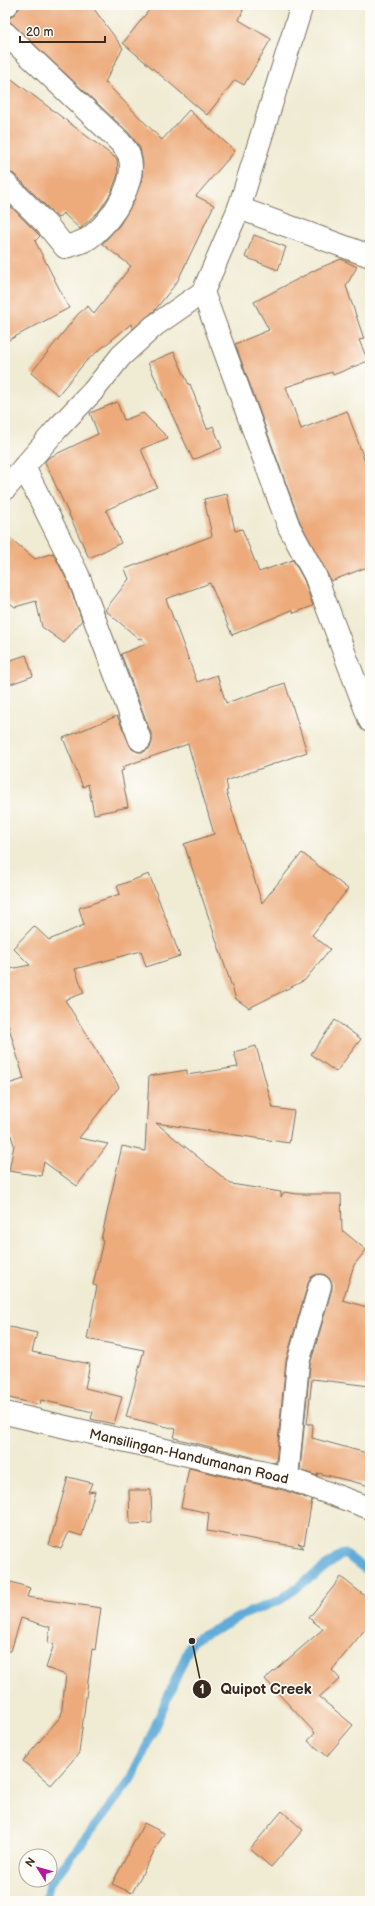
<svg xmlns="http://www.w3.org/2000/svg" width="375" height="1906" viewBox="0 0 375 1906" font-family="'Balsamiq Sans',sans-serif">
	<style>
		.lines { fill: none; stroke-linecap: round; stroke-linejoin: round }
		.stream { stroke: #60abd8; stroke-width: 9 }
		.building { fill: #edab7b }
		.minor-casing { stroke: #7a6e5d; stroke-width: 24 }
		.minor { stroke: #fff; stroke-width: 22 }
		.labels { text-anchor: middle; stroke-width: 3.5; stroke-linejoin: round; paint-order: stroke }
		.street-label { font-size: 14px; fill: #3b2a1e; stroke: #fdfcf7 }
		.leader { fill: none; stroke: #3b2a1e; stroke-width: 1.5 }
		.callout-dot { fill: #3b2a1e; stroke: #fdfcf7; stroke-width: 1.5 }
		.mark-label { font-size: 12px; text-anchor: middle; font-weight: bold; fill: #fff }
		.callout-label { font-size: 15px; text-anchor: middle; font-weight: bold; fill: #3b2a1e; stroke: #fdfcf7; stroke-width: 3.5; stroke-linejoin: round; paint-order: stroke }
	</style>
	<rect width="100%" height="100%" fill="#fdfcf7"/>
	<filter id="ink" filterUnits="userSpaceOnUse"><feTurbulence type="fractalNoise" baseFrequency=".025" numOctaves="2"/><feDisplacementMap in="SourceGraphic" scale="8" xChannelSelector="R" yChannelSelector="G"/><feConvolveMatrix kernelMatrix="1 2 1 2 8 2 1 2 1" color-interpolation-filters="sRGB"/></filter>
	<filter id="wash" filterUnits="userSpaceOnUse"><feTurbulence type="fractalNoise" baseFrequency=".012" numOctaves="4" result="noise"/><feDisplacementMap in="SourceGraphic" scale="16" xChannelSelector="R" yChannelSelector="G"/><feGaussianBlur stdDeviation="0.9" result="paint"/><feColorMatrix in="noise" values="0 0 0 0 0 0 0 0 0 0 0 0 0 0 0 0 0 1.4 0 .05"/><feComposite in="paint" operator="in"/></filter>
	<g filter="url(#wash)">
		<rect width="100%" height="100%" fill="#f0ebd3"/>
		<g class="lines">
			<polyline class="stream" points="45,1901 49,1885 133,1777 192,1641 245,1614 280,1600 344,1553 370,1573"/>
		</g>
		<g id="blocks">
			<g class="building">
				<polygon points="23,5 91,5 123,48 105,82 162,140 189,110 235,151 196,196 214,205 177,282 155,310 133,329 131,324 86,361 58,395 31,373 78,314 88,306 94,314 131,266 102,244 119,226 133,203 142,179 143,163 140,148 129,133 8,20"/>
				<polygon points="153,5 245,5 239,20 271,39 244,85 235,80 207,115 123,43"/>
				<polygon points="5,74 117,159 118,174 111,193 99,211 80,229 63,213 58,218 14,174 5,171"/>
				<polygon points="5,201 40,236 35,241 69,308 5,342"/>
				<polygon points="254,235 286,247 278,270 245,257"/>
				<polygon points="341,259 357,267 346,286 364,339 359,340 368,361 333,375 332,372 286,387 301,429 347,411 370,476 370,566 331,581 300,522 235,344 269,330 254,302 317,269"/>
				<polygon points="174,352 189,385 190,384 207,429 213,426 222,448 193,460 148,363"/>
				<polygon points="117,402 124,420 143,413 168,438 141,449 157,487 106,510 121,543 89,558 45,462 48,458 98,434 90,413"/>
				<polygon points="227,494 235,531 242,529 259,572 293,560 304,580 313,606 294,613 292,610 232,635 210,583 166,599 197,682 217,675 226,703 285,683 307,752 226,781 228,790 226,791 262,903 302,853 348,889 312,935 330,949 305,980 249,1008 236,999 184,844 214,834 188,744 122,767 124,770 121,771 128,807 94,814 88,784 83,787 63,738 117,716 132,749 138,752 144,752 150,748 152,742 152,736 121,654 146,644 141,638 139,639 105,610 129,579 125,569 212,536 204,499"/>
				<polygon points="5,534 35,559 53,553 67,580 82,620 64,643 42,627 36,601 15,607 5,599"/>
				<polygon points="26,655 33,676 5,686 5,662"/>
				<polygon points="149,874 180,956 146,967 141,951 75,969 84,993 65,1000 119,1087 79,1138 108,1144 77,1186 44,1162 41,1176 9,1171 14,1145 5,1117 5,1085 24,1079 5,1014 5,970 30,965 13,948 34,926 49,940 84,925 79,908 120,894 117,886"/>
				<polygon points="335,1020 361,1039 336,1072 311,1054"/>
				<polygon points="256,1046 273,1108 294,1111 289,1143 156,1123 231,1184 281,1192 281,1197 284,1192 298,1194 341,1194 342,1230 366,1250 354,1265 343,1300 370,1308 370,1386 312,1379 307,1424 313,1424 312,1438 370,1454 370,1486 318,1473 317,1476 300,1470 310,1365 332,1289 332,1283 329,1278 324,1274 317,1274 311,1277 308,1283 286,1360 276,1463 174,1438 176,1429 126,1417 144,1350 87,1339 97,1286 93,1285 103,1241 101,1240 122,1146 145,1151 149,1076 187,1070 187,1075 238,1067 234,1052"/>
				<polygon points="5,1326 37,1333 32,1352 90,1364 85,1388 122,1397 114,1424 91,1419 93,1412 41,1400 40,1405 5,1397"/>
				<polygon points="189,1468 283,1490 312,1500 304,1545 298,1543 304,1548 207,1531 209,1513 181,1507"/>
				<polygon points="68,1477 92,1483 88,1492 95,1491 82,1536 69,1532 61,1549 49,1545"/>
				<polygon points="129,1490 151,1490 152,1523 130,1524"/>
				<polygon points="341,1577 370,1600 370,1623 332,1670 340,1679 319,1697 353,1725 327,1756 308,1741 315,1733 265,1679 323,1629 309,1618"/>
				<polygon points="5,1580 30,1588 27,1597 101,1608 95,1650 92,1649 79,1753 51,1785 23,1761 61,1716 66,1675 46,1668 54,1644 48,1643 50,1627 21,1618 11,1651 5,1651"/>
				<polygon points="282,1811 303,1830 271,1867 250,1849"/>
				<polygon points="144,1823 164,1833 132,1893 112,1884"/>
			</g>
		</g>
	</g>
	<g filter="url(#ink)">
		<use href="#blocks" fill-opacity="0" stroke="#7a6e5d" stroke-width="1"/>
		<g class="lines">
			<g class="minor-casing">
				<g id="minor">
					<polyline points="5,6 7,5"/>
					<path d="M 5,33 L 120,142 C 123,146 127,150 129,155 C 138,181 113,218 94,234 C 86,242 75,244 65,247 L 47,225 L 5,183"/>
					<polyline points="239,208 370,256"/>
					<polyline points="203,292 289,527 315,575 370,721"/>
					<polyline points="24,467 78,575 140,740"/>
					<polyline points="5,489 56,430 94,390 121,356 154,326 203,292 239,208 302,5"/>
					<polyline points="5,1413 287,1478 370,1508"/>
					<polyline points="287,1478 298,1363 320,1286"/>
				</g>
			</g>
			<use href="#minor" class="minor"/>
		</g>
	</g>
	<g class="labels">
		<g class="street-label">
			<text transform="translate(189 1456) rotate(13)" y="5">Mansilingan-Handumanan Road</text>
		</g>
	</g>
	<path class="leader" d="M192 1641L202 1689"/>
	<g class="callout-dot">
		<circle cx="192" cy="1641" r="4"/>
		<circle cx="202" cy="1689" r="10"/>
	</g>
	<g class="mark-label">
		<text x="202" y="1693">1</text>
	</g>
	<g class="callout-label">
		<text x="266" y="1694">Quipot Creek</text>
	</g>
	<rect width="375" height="1906" fill="none" stroke="#fdfcf7" stroke-width="20"/>
	<g transform="translate(38 1868) rotate(307)"><circle r="19" fill="#fdfcf7" stroke="#afa8a0"/>
	<path d="M0-3L7 15L0 10L-7 15Z" fill="#b5179e"/>
	<text y="-6" font-size="11" font-weight="bold" text-anchor="middle" fill="#3b2a1e">N</text>
	</g>
	<path d="M20 36v6h85v-6" fill="none" stroke="#3b2a1e" stroke-width="2"/>
	<text x="26" y="36" font-size="12" fill="#3b2a1e" stroke="#fdfcf7" stroke-width="3" paint-order="stroke">20 m</text>
</svg>
